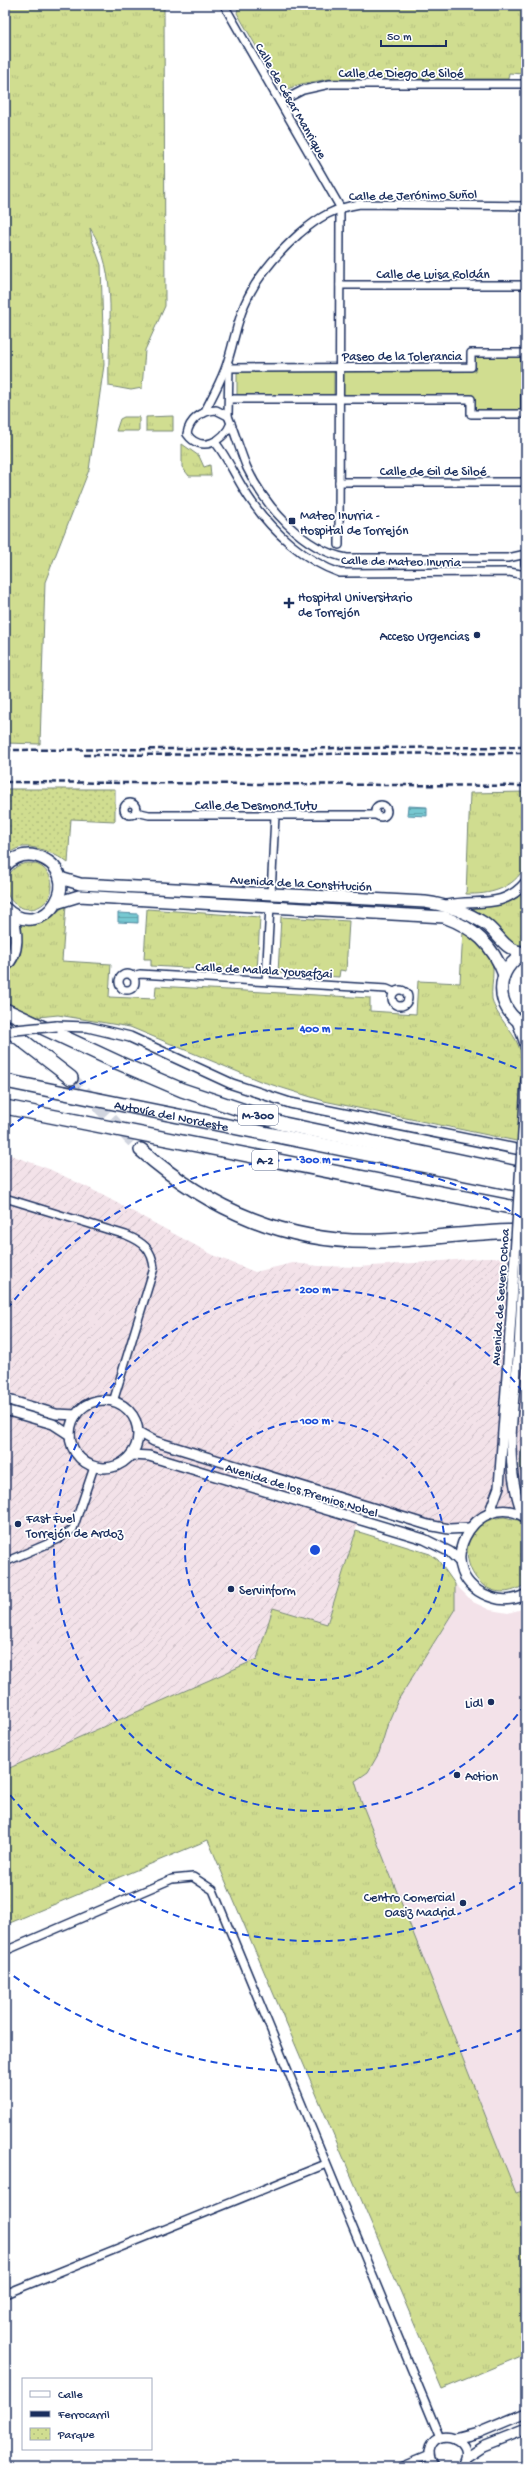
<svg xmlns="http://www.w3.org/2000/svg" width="531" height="2472" viewBox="0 0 531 2472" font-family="'Gochi Hand',sans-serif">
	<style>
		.built { fill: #f3e2e9 }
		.industrial { fill: url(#industrial-furrows) }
		.grass { fill: url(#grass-tufts); stroke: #768677 }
		.park { fill: url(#park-dots); stroke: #768677 }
		.garden { fill: #d0dd90; stroke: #768677 }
		.water { fill: url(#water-rules); stroke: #528ba3 }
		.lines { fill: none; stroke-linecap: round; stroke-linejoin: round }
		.motorway-tunnel { stroke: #d1d5df; stroke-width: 13; stroke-dasharray: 13 6; stroke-linecap: butt }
		.minor-casing { stroke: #1b2f5e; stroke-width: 10 }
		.tertiary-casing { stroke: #1b2f5e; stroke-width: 12 }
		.primary-casing { stroke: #1b2f5e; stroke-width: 14 }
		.motorway-casing { stroke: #1b2f5e; stroke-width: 16 }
		.minor { stroke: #fff; stroke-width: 7 }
		.tertiary { stroke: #fff; stroke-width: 9 }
		.primary { stroke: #fff; stroke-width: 11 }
		.motorway { stroke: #fff; stroke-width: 13 }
		.rail { stroke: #1b2f5e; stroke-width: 2.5; stroke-dasharray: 6 3; stroke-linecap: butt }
		.tertiary-bridge-casing { stroke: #1b2f5e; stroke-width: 12; stroke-linecap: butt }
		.tertiary-bridge { stroke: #fff; stroke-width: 9 }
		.ring { fill: none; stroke: #1d4ed8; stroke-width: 2; stroke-dasharray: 7 5 }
		.poi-dot { fill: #1b2f5e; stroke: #fff; stroke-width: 1.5 }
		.labels { text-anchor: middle; stroke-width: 3.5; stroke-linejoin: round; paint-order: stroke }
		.shield { fill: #fff; stroke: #5f6d8e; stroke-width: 1 }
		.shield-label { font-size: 12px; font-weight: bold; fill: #1b2f5e }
		.street-label { font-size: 13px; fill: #1b2f5e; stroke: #fff }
		.poi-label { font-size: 13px; fill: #1b2f5e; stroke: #fff; text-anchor: start }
		.centre { fill: #1d4ed8; stroke: #fff; stroke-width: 2 }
		.ring-label { font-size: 12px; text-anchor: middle; font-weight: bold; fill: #1d4ed8; stroke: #fff; stroke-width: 3.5; stroke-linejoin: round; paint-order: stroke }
	</style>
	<defs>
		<pattern id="industrial-furrows" width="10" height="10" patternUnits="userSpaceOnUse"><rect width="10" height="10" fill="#f3e2e9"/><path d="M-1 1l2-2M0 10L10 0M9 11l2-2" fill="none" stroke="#d0c2ca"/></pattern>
		<pattern id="grass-tufts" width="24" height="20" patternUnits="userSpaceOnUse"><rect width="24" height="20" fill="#d0dd90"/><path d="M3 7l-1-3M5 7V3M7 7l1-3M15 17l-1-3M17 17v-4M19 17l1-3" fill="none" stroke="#b2be7f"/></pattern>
		<pattern id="park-dots" width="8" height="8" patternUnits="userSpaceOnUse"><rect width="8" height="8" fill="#d0dd90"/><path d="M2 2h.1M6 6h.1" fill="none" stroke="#b2be7f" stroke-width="1.8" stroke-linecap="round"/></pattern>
		<pattern id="water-rules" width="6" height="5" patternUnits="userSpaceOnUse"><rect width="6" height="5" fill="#77c8d1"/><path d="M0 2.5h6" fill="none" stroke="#61a3ad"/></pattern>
	</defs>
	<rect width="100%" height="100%" fill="#fff"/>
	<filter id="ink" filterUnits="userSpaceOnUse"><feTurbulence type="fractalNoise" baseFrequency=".025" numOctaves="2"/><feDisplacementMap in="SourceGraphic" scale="8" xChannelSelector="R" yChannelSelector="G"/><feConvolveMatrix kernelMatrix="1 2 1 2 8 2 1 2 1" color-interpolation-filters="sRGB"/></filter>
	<g filter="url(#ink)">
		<polygon class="built" points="455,1584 473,1602 490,1610 508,1613 526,1608 526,2190 516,2194 361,1801 355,1781 368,1772 398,1700 455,1609"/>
		<polygon class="industrial" points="5,1153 49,1169 91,1189 215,1256 255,1272 293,1263 318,1266 359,1267 483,1258 526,1258 526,1518 523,1515 489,1514 469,1528 449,1529 363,1506 327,1624 273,1608 257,1659 5,1770"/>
		<g class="grass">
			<path d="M 5,5 L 164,5 L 165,306 L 145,350 L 142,388 L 131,390 L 109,386 C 107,334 120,273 90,228 L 92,240 L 101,265 L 104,365 L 89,470 L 45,582 L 40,744 L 5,743 Z"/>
			<polygon points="239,5 525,5 524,74 509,73 508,79 329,79 301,84 282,91 237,13"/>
			<polygon points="173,416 173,431 146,431 146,417"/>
			<polygon points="124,417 139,417 139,431 116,431 120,419"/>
			<polygon points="182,444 199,456 204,467 210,465 211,476 189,476 182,467"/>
			<path d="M 526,792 C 526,806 530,857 525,866 C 514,889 489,895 466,894 L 470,793 Z"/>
			<circle cx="29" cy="886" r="23"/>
			<polygon points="526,889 526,944 514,946 484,916 472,908 503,903"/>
			<path d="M 66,905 L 62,961 L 111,964 L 109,997 L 155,999 L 156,986 L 370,998 L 370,1011 L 416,1014 L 418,981 L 460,983 L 463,932 C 476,941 494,954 493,972 C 493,980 491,991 492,999 C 496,1017 513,1030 519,1047 C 525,1064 519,1110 518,1130 L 526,1131 L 526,1143 L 324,1101 L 260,1081 L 130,1027 L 58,1015 L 38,1017 L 5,1002 C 5,995 2,980 6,974 C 17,955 24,949 19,924 L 44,922 Z"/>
			<polygon points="147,909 260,917 257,972 151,966 151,959 144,959"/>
			<polygon points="281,917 349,921 346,971 340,970 339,977 278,973"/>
			<polygon points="526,1410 526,1492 520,1467"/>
			<path d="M 504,1517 L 518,1520 L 526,1525 L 526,1584 C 472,1620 437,1522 504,1517 Z"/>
			<polygon points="356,1531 430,1554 438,1560 455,1584 455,1609 398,1700 388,1723 379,1753 368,1772 355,1781 361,1801 516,2193 526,2190 526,2354 442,2389 208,1840 5,1925 5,1770 257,1659 273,1608 327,1624"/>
		</g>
		<path class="park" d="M 5,789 L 115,789 L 115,821 L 71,819 L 68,863 C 58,855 36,845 22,847 C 17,848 10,852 5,856 Z"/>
		<g class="garden">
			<polygon points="475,356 522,356 521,411 475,411 474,397 343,396 343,370 475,371"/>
			<polygon points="334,370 334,395 237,395 237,371"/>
		</g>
		<g class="water">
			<polygon points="408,806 427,807 427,816 407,815"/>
			<polygon points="118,913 138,914 138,923 118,922"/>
		</g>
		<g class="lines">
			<polyline class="motorway-tunnel" points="71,1078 141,1150"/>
			<g class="minor-casing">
				<g id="minor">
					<polyline points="224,5 340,207 339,545"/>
					<polyline points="280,102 303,90 330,84 526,84"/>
					<polyline points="340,285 526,285"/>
					<polyline points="228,368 471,367 471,353 525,353 525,414 471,414 471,399 229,399"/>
					<path d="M 204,413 C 211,399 219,385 225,369 C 234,346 236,320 248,297 C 260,273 279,252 299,234 C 319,217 334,208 360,204 L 526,206"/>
					<polyline points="228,416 229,365"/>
					<path d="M 231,423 C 224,441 201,454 187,434 C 189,420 201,411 216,410 L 228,416 C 235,433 240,451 247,468 C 265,506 303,550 347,558 L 508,558 L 526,554"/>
					<path d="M 215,442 C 230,461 238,483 252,502 C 273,532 305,561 340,573 L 509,572 L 526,575"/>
					<polyline points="339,482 526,482"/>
					<circle cx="130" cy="809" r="6"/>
					<circle cx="381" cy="811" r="6"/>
					<polyline points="136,812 149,815 376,815"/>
					<polyline points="271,894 275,816"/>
					<circle cx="127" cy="982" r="8"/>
					<polyline points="132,976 140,974 387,989 394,992"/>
					<polyline points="266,981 270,906"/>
					<circle cx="400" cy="998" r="8"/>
					<path d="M 5,1198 L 126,1235 C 143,1242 152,1249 154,1268 L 113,1402"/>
					<polyline points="5,1562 59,1539 73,1529 94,1467"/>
					<polyline points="5,1951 172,1879 193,1877 213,1890 440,2438"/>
					<polyline points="5,2294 326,2164"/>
					<polyline points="400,2467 429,2455"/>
				</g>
			</g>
			<g class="tertiary-casing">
				<g id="tertiary">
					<polyline points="526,559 526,564"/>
					<path d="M 447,905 C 477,899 503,910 526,882"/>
					<polyline points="517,1021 526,1047"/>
					<polyline points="57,1026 88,1027 130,1037 232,1084 290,1103 526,1151"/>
					<polyline points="524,1117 526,1080"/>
					<path d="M 519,1348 C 514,1403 502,1462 523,1515"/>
					<polyline points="5,1399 56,1414 76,1415"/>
					<circle cx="104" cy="1434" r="34"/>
					<polyline points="5,1410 53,1424 70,1435"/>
					<polyline points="138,1432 154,1441 428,1525 449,1529 469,1528"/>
					<polyline points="131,1455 149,1456 424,1539 450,1552 460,1562"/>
					<polyline points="489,1514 499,1487 509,1347"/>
					<path d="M 526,1518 C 476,1484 424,1577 494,1598 C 503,1601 517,1600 526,1594"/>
					<polyline points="455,2439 478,2433 526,2413"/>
					<polyline points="466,2457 483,2446 526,2429"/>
					<path d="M 434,2467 C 430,2463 429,2458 429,2452 C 434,2424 480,2440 461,2467"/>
				</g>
			</g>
			<g class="primary-casing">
				<g id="primary">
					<path d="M 5,866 C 13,858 24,853 36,856 C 90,872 45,947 5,908"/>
					<path d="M 60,878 L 80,884 L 425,902 C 447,905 465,911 484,923 C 501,935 503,951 526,953"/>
					<path d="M 56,903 L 79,896 L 444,917 C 474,928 493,945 504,975"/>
					<path d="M 526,953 C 493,968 494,1010 526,1026"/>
					<path d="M 5,966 C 20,953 17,930 11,914"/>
				</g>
			</g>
			<g class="motorway-casing">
				<g id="motorway">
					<polyline points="5,1010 119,1063 182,1090 284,1124 526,1175"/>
					<polyline points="5,1027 71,1078"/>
					<path id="s1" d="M 5,1081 L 526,1186"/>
					<polyline points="5,1107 526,1210"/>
					<path d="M 141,1150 C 209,1210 290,1245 381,1241 C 430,1239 477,1231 526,1231"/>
				</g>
			</g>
			<use href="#minor" class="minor"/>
			<use href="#tertiary" class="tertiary"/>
			<use href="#primary" class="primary"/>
			<use href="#motorway" class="motorway"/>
			<g class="rail">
				<polyline points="5,750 526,747"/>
				<polyline points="84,755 526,753"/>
				<polyline points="5,782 526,786"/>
			</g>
			<g class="tertiary-bridge-casing">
				<g id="tertiary-bridge">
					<polyline points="5,1031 57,1026"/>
					<polyline points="509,1347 524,1117"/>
					<polyline points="519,1348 526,1221"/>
				</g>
			</g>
			<use href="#tertiary-bridge" class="tertiary-bridge"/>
		</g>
	</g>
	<g class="ring">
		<circle cx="315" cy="1550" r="130"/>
		<path d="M525 1705A261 261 0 1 1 525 1395"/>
		<path d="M525 1880A391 391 0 0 1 7 1791M7 1309A391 391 0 0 1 525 1220"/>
		<path d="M523 2029A522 522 0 0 1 8 1972M8 1128A522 522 0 0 1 523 1071"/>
	</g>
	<g class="poi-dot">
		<rect x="288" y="517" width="8" height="8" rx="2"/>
		<path d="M287 597h4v4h4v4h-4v4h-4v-4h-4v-4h4z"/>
		<circle cx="477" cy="635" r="4"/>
		<circle cx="18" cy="1524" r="4"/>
		<circle cx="231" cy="1589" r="4"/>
		<circle cx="491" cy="1702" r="4"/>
		<circle cx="457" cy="1775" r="4"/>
		<circle cx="463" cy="1903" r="4"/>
	</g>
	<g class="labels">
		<g class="shield">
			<rect x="238" y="1105" width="40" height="20" rx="3"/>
			<rect x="252" y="1150" width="26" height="20" rx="3"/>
		</g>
		<g class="shield-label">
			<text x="258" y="1119">M-300</text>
			<text x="265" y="1164">A-2</text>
		</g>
		<g class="street-label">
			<text x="401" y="77">Calle de Diego de Siloé</text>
			<text transform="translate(292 100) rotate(60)" y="5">Calle de César Manrique</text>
			<text transform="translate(413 194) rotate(-1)" y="5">Calle de Jerónimo Suñol</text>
			<text x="433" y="278">Calle de Luisa Roldán</text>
			<text x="402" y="360">Paseo de la Tolerancia</text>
			<text x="433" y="475">Calle de Gil de Siloé</text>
			<text transform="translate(401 560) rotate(1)" y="5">Calle de Mateo Inurria</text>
			<text x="256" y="809">Calle de Desmond Tutu</text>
			<text transform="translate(301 882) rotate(3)" y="5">Avenida de la Constitución</text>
			<text transform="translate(264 969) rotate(3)" y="5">Calle de Malala Yousafzai</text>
			<text dy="5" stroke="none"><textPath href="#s1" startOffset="170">Autovía del Nordeste</textPath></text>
			<text transform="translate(499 1297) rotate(-86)" y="5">Avenida de Severo Ochoa</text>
			<text transform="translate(302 1489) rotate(17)" y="5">Avenida de los Premios Nobel</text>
		</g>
		<g class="poi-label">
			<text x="300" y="519">Mateo Inurria -<tspan x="300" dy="15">Hospital de Torrejón</tspan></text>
			<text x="298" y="601">Hospital Universitario<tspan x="298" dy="15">de Torrejón</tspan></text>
			<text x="469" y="640" text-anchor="end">Acceso Urgencias</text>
			<text x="26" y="1522">Fast Fuel<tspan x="26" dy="15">Torrejón de Ardoz</tspan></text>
			<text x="239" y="1594">Servinform</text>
			<text x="483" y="1707" text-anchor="end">Lidl</text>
			<text x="465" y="1780">Action</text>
			<text x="455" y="1901" text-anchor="end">Centro Comercial<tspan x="455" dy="15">Oasiz Madrid</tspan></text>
		</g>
	</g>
	<circle cx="315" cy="1550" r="6" class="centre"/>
	<g class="ring-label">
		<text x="315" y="1032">400 m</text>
		<text x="315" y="1163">300 m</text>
		<text x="315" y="1293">200 m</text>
		<text x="315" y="1424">100 m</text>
	</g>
	<rect width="531" height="2472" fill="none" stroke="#fff" stroke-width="20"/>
	<rect x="10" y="10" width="511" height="2452" fill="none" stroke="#1b2f5e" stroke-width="1.5" filter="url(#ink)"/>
	<rect x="22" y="2378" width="130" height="72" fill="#ffffff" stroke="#a4acbf"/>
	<rect x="30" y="2391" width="20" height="6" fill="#ffffff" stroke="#a4acbf"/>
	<text x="58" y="2398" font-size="12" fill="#1b2f5e">Calle</text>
	<rect x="30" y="2411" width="20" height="6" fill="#1b2f5e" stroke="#a4acbf"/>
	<text x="58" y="2418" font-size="12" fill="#1b2f5e">Ferrocarril</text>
	<rect x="30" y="2428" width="20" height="12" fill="url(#park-dots)" stroke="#a4acbf"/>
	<text x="58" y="2438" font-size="12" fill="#1b2f5e">Parque</text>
	<path d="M381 40v6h65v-6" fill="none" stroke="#1b2f5e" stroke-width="2"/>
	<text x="387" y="40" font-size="12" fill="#1b2f5e" stroke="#ffffff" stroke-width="3" paint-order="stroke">50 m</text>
</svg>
